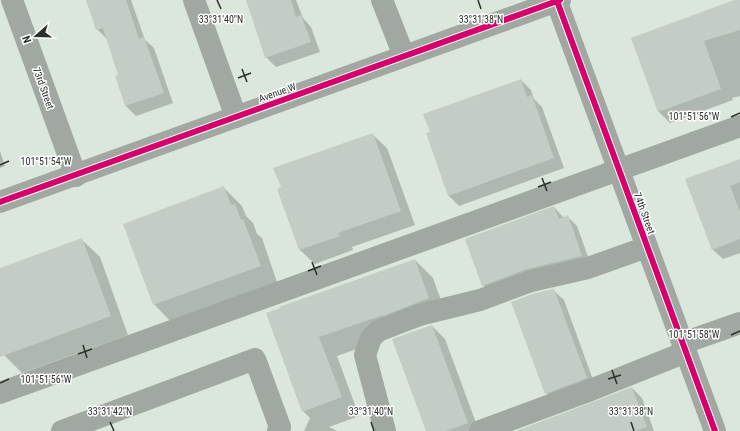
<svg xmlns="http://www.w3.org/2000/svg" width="740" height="431" viewBox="0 0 740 431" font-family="'Roboto Condensed',sans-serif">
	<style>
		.shadow { fill: #0003 }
		.building { fill: #c4cdc5 }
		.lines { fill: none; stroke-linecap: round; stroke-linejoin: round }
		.minor { stroke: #a1a8a2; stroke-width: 22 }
		.cycleway-casing { stroke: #fff; stroke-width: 8 }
		.cycleway { stroke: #d6006c; stroke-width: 6 }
		.ticks { fill: none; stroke: #29312a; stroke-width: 1.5 }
		.labels { text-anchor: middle; stroke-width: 3; stroke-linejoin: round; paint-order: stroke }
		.street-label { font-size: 10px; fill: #29312a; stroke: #fff }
		.ticks-label { font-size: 10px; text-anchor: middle; fill: #29312a; stroke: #fff; stroke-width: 3; stroke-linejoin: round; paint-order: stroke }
	</style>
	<rect width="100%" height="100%" fill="#dbe6dc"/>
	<g class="shadow">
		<polygon points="87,0 131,0 145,40 154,48 173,103 136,116 126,106 119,76 107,39 97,29"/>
		<polygon points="253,0 296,0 303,18 311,27 320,52 276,67 266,57"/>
		<polygon points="738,0 740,0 740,96 732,98 733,100 670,123 658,111 632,38"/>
		<polygon points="521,80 531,90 534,99 542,107 564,168 459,206 449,196 427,134"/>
		<polygon points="372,134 387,148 415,225 352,247 353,250 315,264 300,250 279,189"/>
		<polygon points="0,151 5,166 0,168"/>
		<polygon points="740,160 740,253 723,259 712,249 686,179"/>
		<polygon points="224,188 242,206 246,216 253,223 257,234 262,238 278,285 172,323 154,304"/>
		<polygon points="554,207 564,218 568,217 577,226 591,265 492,294 483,285"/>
		<polygon points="81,239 100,257 128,335 22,373 4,355 0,344 0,269"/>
		<polygon points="415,260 433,278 447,317 337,356 359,416 329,427 337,431 304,431 310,418 303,411 267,314"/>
		<polygon points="553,290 564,300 596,388 556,403 546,393"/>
		<polygon points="432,326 445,339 479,431 427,431"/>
		<polygon points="632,388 642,398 654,431 519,431"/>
	</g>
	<g class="building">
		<polygon points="86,0 126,0 139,39 144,37 164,93 125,106 115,76 118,75 103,28 96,30"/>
		<polygon points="246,0 291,0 296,17 301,15 311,42 265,58"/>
		<polygon points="734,0 740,0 740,30 704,41 721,89 658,112 631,38"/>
		<polygon points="521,79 527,97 532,95 554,158 448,196 426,133 430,132 423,114"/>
		<polygon points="373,133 401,211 338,233 340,236 299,250 277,189 281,187 273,168"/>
		<polygon points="740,159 740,182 730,186 740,212 740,239 712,250 685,179"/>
		<polygon points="224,186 231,205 235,204 241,220 243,219 261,266 153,305 123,224"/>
		<polygon points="554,206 559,219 568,215 582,256 527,269 482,286 465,239"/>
		<polygon points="82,238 111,316 0,357 0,268"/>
		<polygon points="415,259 429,298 383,316 383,315 319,337 342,397 302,412 266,313 280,308 279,307"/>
		<polygon points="554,289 587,378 545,394 511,302 535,293"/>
		<polygon points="432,325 468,423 446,431 426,431 392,339"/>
		<polygon points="632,387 647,427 636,431 516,431"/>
	</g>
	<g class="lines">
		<g class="minor">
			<polyline points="12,0 76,176"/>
			<polyline points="194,0 236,117"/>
			<polyline points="382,0 404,56"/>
			<polyline points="556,0 715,431"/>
			<polyline points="0,202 560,0"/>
			<polyline points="683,343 740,323"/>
			<polyline points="0,393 740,126"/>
			<polyline points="62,431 255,359 280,427 278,431"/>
			<polyline points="385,431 365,355 371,338 378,331 419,315 480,300 531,281 588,268 647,247"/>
			<polyline points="480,431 583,393 686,352"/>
		</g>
		<g class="cycleway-casing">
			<g id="cycleway">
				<polyline points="557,1 715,431"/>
				<polyline points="0,202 560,0"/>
			</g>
		</g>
		<use href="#cycleway" class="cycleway"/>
	</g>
	<path class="ticks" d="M 217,0 L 221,9M 478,0 L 481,9M 242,69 L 247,82M 238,78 L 251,73M 731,117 L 740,113M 0,165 L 9,161M 542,178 L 547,191M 538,187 L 551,182M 312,262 L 317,275M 308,271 L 321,266M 731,335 L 740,331M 83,345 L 87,358M 78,354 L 92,349M 612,370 L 617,384M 608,379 L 621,375M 0,383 L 9,379M 110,422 L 114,431M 371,422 L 374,431M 631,422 L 634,431"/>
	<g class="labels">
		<g class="street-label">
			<text transform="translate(44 88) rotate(70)" y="4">73rd Street</text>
			<text transform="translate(277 92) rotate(-20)" y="4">Avenue W</text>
			<text transform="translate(645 213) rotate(70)" y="4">74th Street</text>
		</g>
	</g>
	<g class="ticks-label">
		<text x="221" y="23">33°31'40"N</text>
		<text x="481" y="23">33°31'38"N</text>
		<text x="694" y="120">101°51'56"W</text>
		<text x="46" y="165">101°51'54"W</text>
		<text x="694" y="338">101°51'58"W</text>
		<text x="46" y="383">101°51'56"W</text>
		<text x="110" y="415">33°31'42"N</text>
		<text x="371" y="415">33°31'40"N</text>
		<text x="631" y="415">33°31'38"N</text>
	</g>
	<g transform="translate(36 36) rotate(250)" stroke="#ffffff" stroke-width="3" paint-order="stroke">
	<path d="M0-3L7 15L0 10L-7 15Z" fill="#29312a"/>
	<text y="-6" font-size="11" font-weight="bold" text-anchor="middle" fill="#29312a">N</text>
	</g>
</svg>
